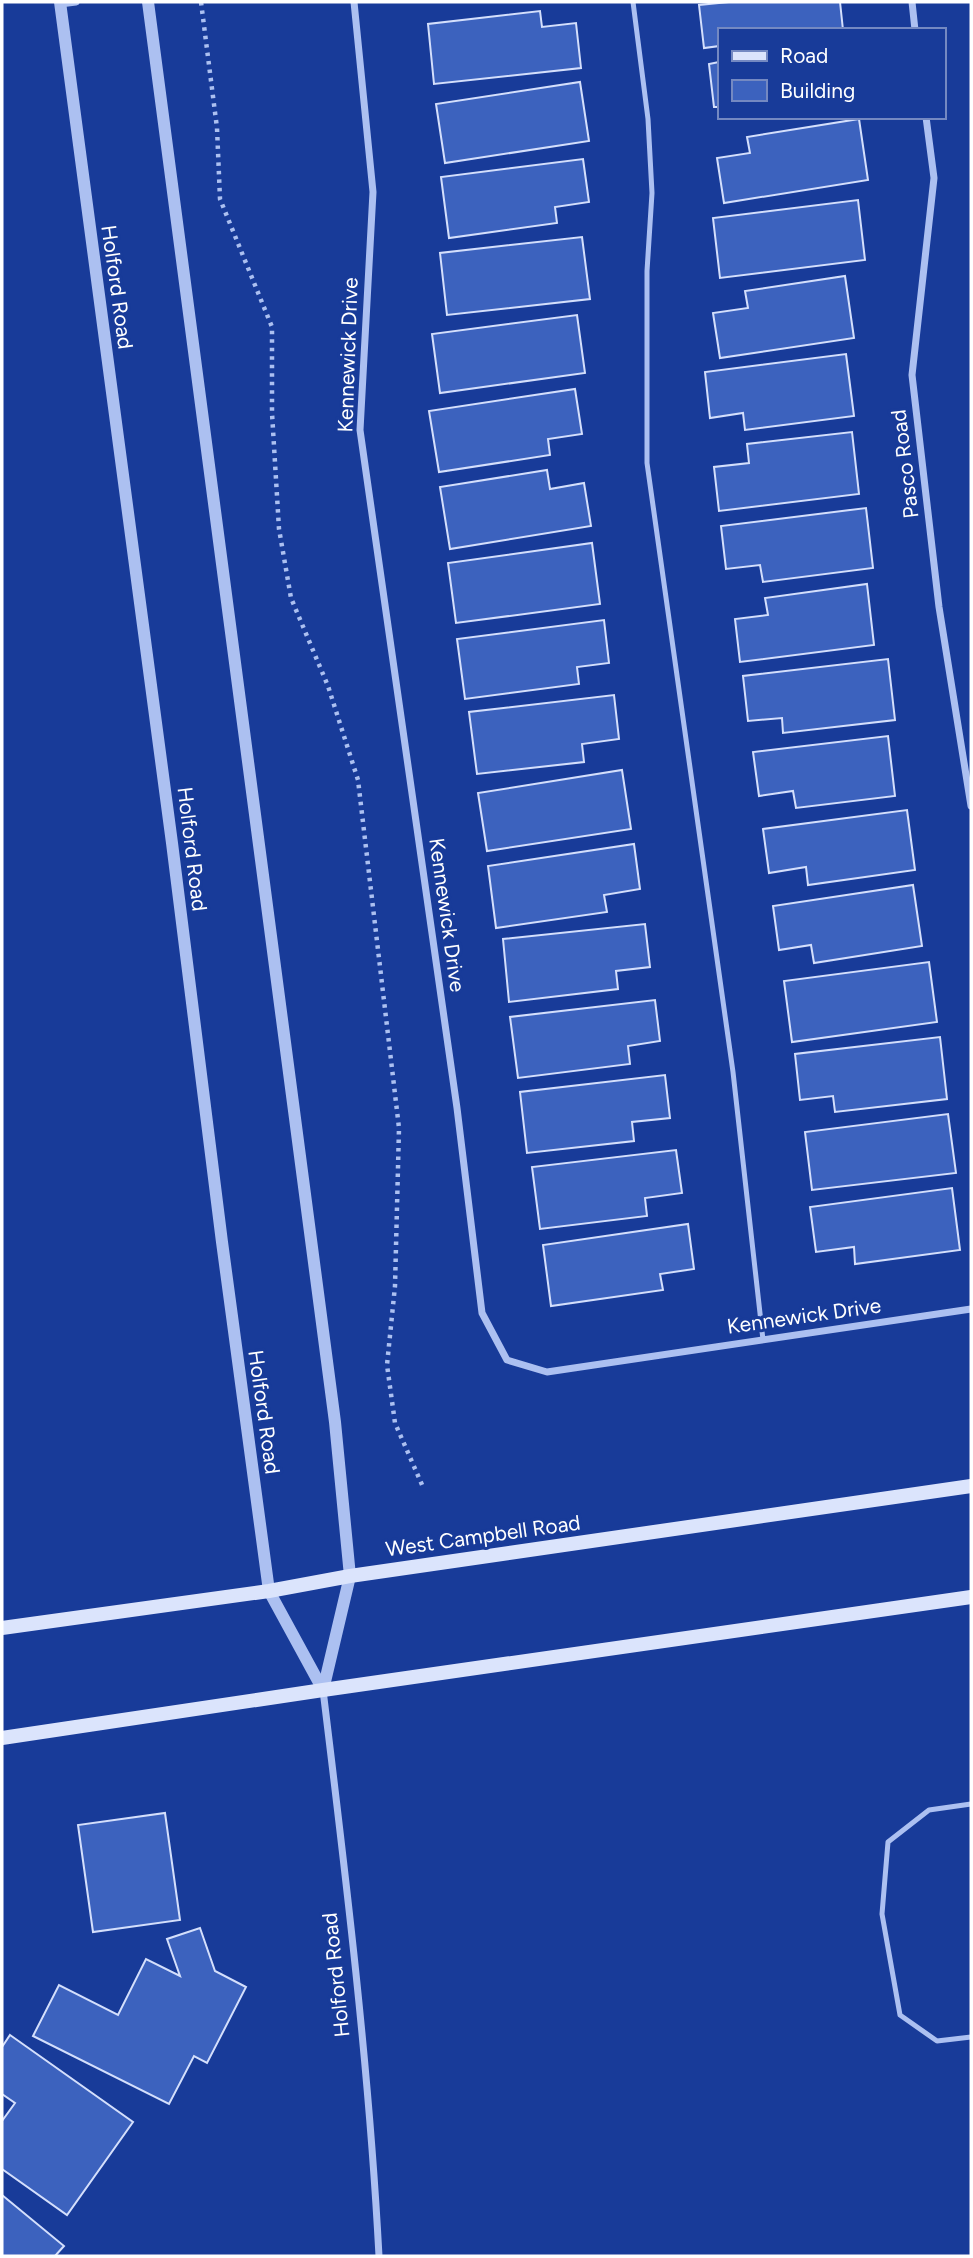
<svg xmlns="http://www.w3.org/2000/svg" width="973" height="2258" viewBox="0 0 973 2258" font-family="Figtree,sans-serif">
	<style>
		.building { fill: #3c62be; stroke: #d4dffc; stroke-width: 2 }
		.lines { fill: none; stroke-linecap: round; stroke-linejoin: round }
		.path { stroke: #acc0f1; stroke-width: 4.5; stroke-dasharray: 3.5 5; stroke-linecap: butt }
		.service { stroke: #acc0f1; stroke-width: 5 }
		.minor { stroke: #acc0f1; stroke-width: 7 }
		.tertiary { stroke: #acc0f1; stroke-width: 12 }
		.secondary { stroke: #dbe4fc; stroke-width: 14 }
		.labels { text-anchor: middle; stroke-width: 6; stroke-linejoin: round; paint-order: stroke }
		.street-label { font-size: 21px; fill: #fff; stroke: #183b99 }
	</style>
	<rect width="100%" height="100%" fill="#183b99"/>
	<g class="building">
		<polygon points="729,2 840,2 843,30 719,30 719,46 704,48 699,5"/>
		<polygon points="540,11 542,27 576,23 581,68 434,84 428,24"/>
		<polygon points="719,62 719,107 714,107 709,64"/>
		<polygon points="580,82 589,141 445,163 436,104"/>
		<polygon points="859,119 868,180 724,203 717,158 750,153 747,137"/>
		<polygon points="583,159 589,202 555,207 557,223 449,238 441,177"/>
		<polygon points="858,200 865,260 720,278 713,218"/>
		<polygon points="582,237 590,299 447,315 440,253"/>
		<polygon points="845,276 854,338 720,358 713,313 748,308 745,291"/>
		<polygon points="577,315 585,373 440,393 432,334"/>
		<polygon points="846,354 854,416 745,430 743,413 710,418 705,372"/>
		<polygon points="575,389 582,434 548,439 550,455 439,472 429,411"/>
		<polygon points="852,432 859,494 719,511 714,467 749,463 747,444"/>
		<polygon points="547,470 550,489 584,483 591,526 450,549 440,487"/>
		<polygon points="866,508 873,568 763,582 760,565 726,569 721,526"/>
		<polygon points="592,543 600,604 456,623 448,563"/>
		<polygon points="867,584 874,645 740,662 735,619 768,615 765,598"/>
		<polygon points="604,620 609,663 577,667 579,684 465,699 457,639"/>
		<polygon points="888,659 895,720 783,733 782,718 748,721 743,676"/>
		<polygon points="614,695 619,739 582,744 584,762 477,774 469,712"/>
		<polygon points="888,736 895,796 796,808 793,791 759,796 753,752"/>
		<polygon points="622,770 631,829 487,851 478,793"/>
		<polygon points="907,810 915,870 808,885 806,867 769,873 763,829"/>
		<polygon points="634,844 640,889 604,895 607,912 496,928 488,866"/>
		<polygon points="913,885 922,946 814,963 811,945 779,950 773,906"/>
		<polygon points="645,924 650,967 616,971 618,989 509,1002 503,939"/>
		<polygon points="929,962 937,1022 792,1042 784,981"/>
		<polygon points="655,1000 660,1041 628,1046 630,1064 518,1078 510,1017"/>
		<polygon points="940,1037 947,1099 835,1112 833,1096 800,1100 795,1054"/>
		<polygon points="665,1075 670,1118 632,1122 634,1141 527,1153 520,1092"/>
		<polygon points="948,1114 956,1173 812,1190 805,1132"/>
		<polygon points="676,1150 682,1193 645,1198 647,1216 540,1229 532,1167"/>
		<polygon points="952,1188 960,1250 855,1264 854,1247 816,1252 810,1207"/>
		<polygon points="688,1224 694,1269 660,1274 663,1290 551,1306 543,1245"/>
		<polygon points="165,1813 180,1920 93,1932 78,1825"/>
		<polygon points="200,1928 215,1971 246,1987 207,2063 194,2056 169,2104 33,2036 59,1985 118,2015 146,1959 180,1976 167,1939"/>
		<polygon points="10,2035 133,2122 67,2215 2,2169 2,2121 15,2103 2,2094 2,2047"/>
		<polygon points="2,2195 64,2246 55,2256 2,2256"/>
	</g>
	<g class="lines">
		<polyline class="path" points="201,2 217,128 220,199 272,327 272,413 279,529 291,598 328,686 358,780 399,1128 395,1286 387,1365 395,1423 423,1487"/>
		<g class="service">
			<polyline points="633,2 648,119 652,193 647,271 647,463 733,1072 763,1340"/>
			<polyline points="971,1804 929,1810 888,1842 882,1914 900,2015 937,2041 971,2037"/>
		</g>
		<g class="minor">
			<polyline points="354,2 373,192 360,430 457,1108 482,1313 507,1360 547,1372 971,1309"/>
			<polyline points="912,2 915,30"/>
			<polyline points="60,4 76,2"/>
			<polyline points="926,117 934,178 912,375 939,607 971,806"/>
			<path d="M 323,1690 C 346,1878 369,2067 379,2256"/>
		</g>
		<g class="tertiary">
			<polyline points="60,2 172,843 222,1242 269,1591 323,1690"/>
			<polyline points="148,2 335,1422 350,1576 323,1690"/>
		</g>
		<g class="secondary">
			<polyline points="2,1628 269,1591 350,1576 971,1486"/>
			<polyline points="2,1738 323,1690 971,1597"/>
		</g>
	</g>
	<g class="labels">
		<g class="street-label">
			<text transform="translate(117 287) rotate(82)" y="7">Holford Road</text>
			<text transform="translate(348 355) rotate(-88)" y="7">Kennewick Drive</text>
			<text transform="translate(905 464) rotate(-97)" y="7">Pasco Road</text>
			<text transform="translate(192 849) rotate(83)" y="7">Holford Road</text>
			<text transform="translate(447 915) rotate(82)" y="7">Kennewick Drive</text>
			<text transform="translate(804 1316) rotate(-8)" y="7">Kennewick Drive</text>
			<text transform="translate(264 1412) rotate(82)" y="7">Holford Road</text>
			<text transform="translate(483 1536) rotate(-8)" y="7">West Campbell Road</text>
			<text transform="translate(336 1975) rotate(-96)" y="7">Holford Road</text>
		</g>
	</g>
	<rect width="973" height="2258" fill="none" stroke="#ffffff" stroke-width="7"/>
	<rect x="718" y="28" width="228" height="91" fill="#183b99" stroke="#7489c2" stroke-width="2"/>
	<rect x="732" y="51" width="35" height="10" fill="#dbe4fc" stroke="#7489c2" stroke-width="2"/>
	<text x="780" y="63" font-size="21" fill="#ffffff">Road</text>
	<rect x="732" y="80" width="35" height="21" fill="#3c62be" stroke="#7489c2" stroke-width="2"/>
	<text x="780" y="98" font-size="21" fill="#ffffff">Building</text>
</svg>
